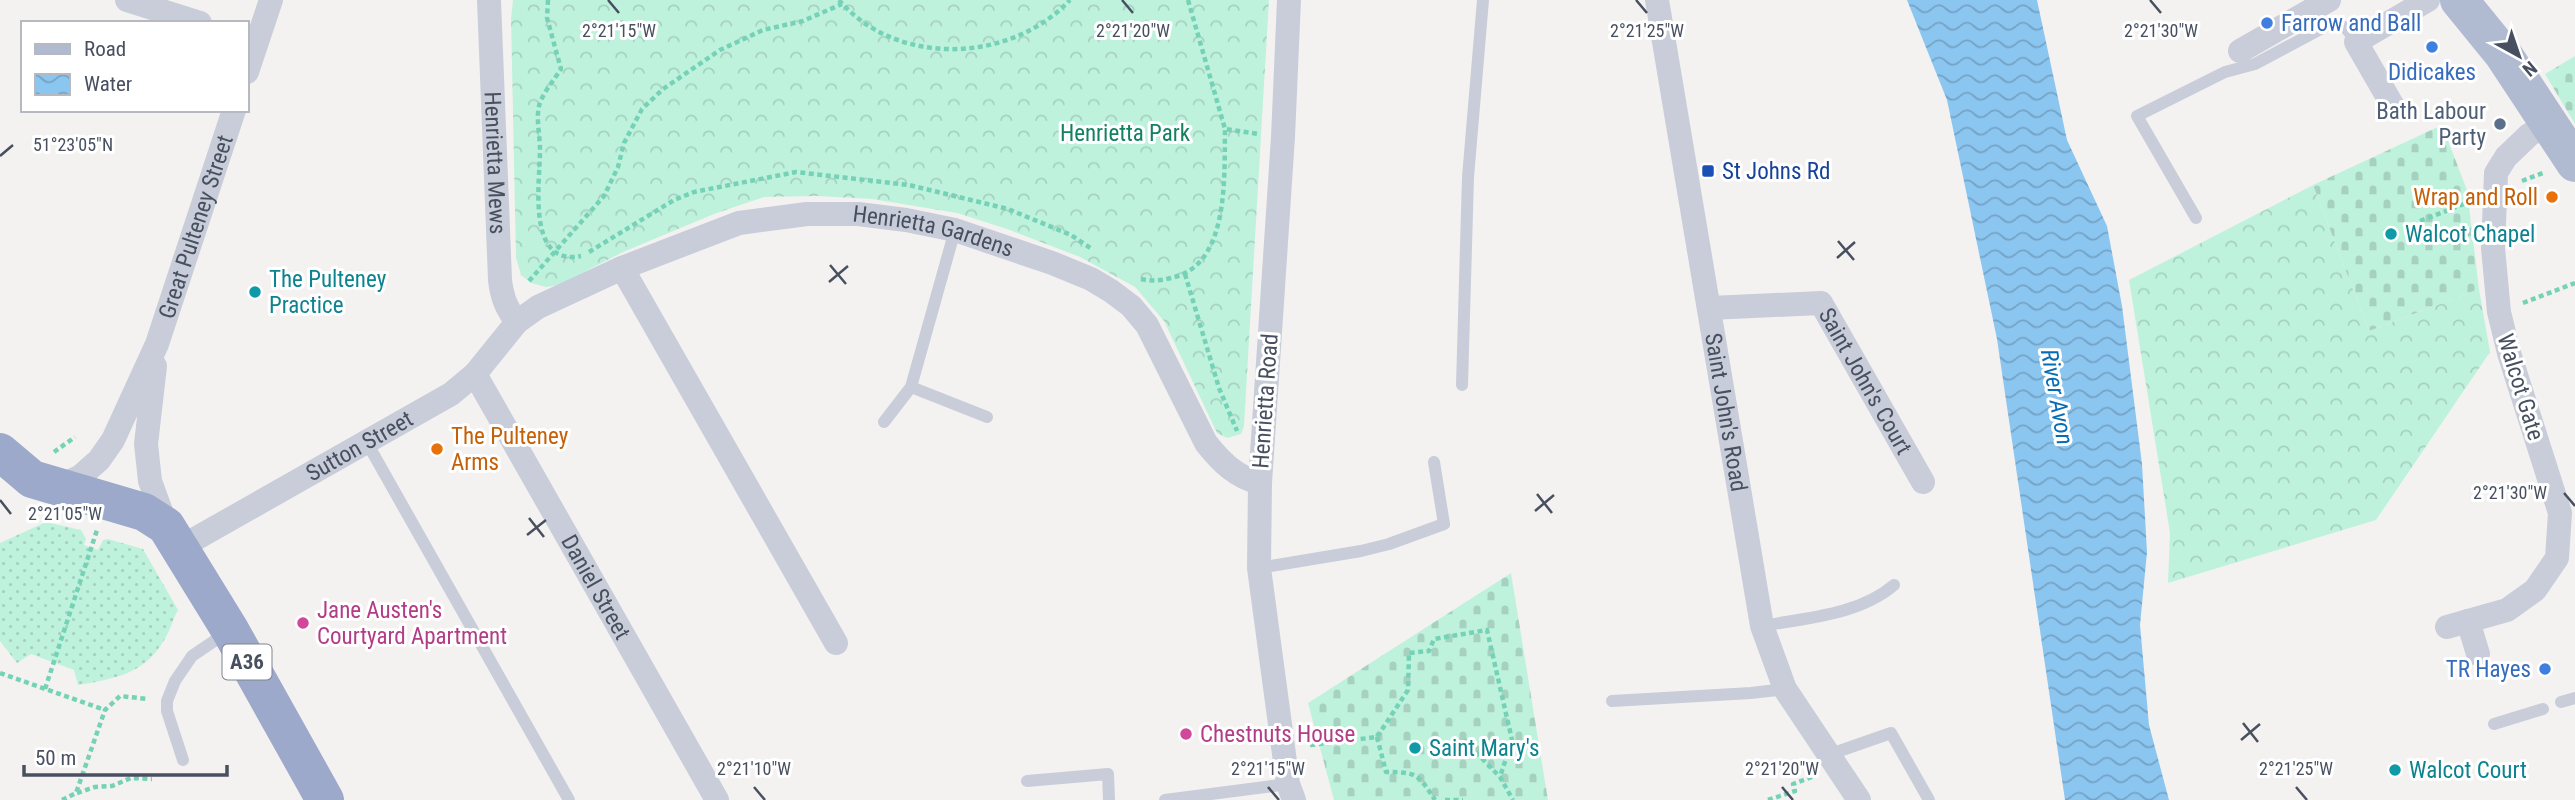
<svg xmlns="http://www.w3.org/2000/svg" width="2575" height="800" viewBox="0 0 2575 800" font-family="'Roboto Condensed',sans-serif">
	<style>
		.grass { fill: url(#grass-dots) }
		.forest { fill: url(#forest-crowns) }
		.cemetery { fill: url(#cemetery-stones) }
		.water { fill: url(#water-waves) }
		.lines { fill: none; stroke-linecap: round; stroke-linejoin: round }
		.path { stroke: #75d2b7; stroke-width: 4.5; stroke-dasharray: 5 3.5; stroke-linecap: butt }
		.service { stroke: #c8cdd9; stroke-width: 12 }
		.minor { stroke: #c8cdd9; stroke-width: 24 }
		.primary { stroke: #b0bad1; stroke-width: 38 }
		.trunk { stroke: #9ca9ca; stroke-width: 38 }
		.ticks { fill: none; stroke: #485060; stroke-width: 2.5 }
		.shop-dot { fill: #3f7fe0; stroke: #fff; stroke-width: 2.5 }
		.service-dot { fill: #5c6f8a; stroke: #fff; stroke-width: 2.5 }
		.transit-dot { fill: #1a4fb4; stroke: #fff; stroke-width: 2.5 }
		.food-dot { fill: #e8710a; stroke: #fff; stroke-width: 2.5 }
		.culture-dot { fill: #0f9aa8; stroke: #fff; stroke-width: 2.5 }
		.hotel-dot { fill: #d1479c; stroke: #fff; stroke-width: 2.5 }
		.labels { text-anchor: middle; stroke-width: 6; stroke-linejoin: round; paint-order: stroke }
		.shield { fill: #fff; stroke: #7f8490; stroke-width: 2 }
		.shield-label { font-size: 21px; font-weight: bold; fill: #485060 }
		.shop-label { font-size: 23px; fill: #366cbe; stroke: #fff; text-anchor: start }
		.service-label { font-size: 23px; fill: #4e5e75; stroke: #fff; text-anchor: end }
		.park-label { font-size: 23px; fill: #138161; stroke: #fff }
		.street-label { font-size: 23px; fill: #485060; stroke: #fff }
		.transit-label { font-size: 23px; fill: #164399; stroke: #fff; text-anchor: start }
		.food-label { font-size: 23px; fill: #c56008; stroke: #fff; text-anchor: end }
		.culture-label { font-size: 23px; fill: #0d838f; stroke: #fff; text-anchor: start }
		.hotel-label { font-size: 23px; fill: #b23c85; stroke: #fff; text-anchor: start }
		.water-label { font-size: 24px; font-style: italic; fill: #066cb5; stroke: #fff }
		.ticks-label { font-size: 18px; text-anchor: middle; fill: #485060; stroke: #fff; stroke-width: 6; stroke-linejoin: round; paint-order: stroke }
	</style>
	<defs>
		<pattern id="grass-dots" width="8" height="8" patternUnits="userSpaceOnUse" patternTransform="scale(1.75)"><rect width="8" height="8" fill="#bff2dd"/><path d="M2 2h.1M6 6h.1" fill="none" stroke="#a6d1c0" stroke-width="1.8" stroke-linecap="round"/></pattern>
		<pattern id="forest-crowns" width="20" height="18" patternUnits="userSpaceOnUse" patternTransform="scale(1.75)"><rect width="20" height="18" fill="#bff2dd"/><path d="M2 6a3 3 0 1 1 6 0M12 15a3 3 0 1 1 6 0" fill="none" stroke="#a6d1c0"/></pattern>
		<pattern id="cemetery-stones" width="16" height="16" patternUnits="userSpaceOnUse" patternTransform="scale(1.75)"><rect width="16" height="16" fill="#bff2dd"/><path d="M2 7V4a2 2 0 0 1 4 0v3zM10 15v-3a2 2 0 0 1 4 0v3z" fill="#a6d1c0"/></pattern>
		<pattern id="water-waves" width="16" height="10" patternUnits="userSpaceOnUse" patternTransform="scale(1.75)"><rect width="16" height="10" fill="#8bc6f0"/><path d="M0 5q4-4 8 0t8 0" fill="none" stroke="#74a3c6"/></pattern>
	</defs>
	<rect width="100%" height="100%" fill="#f4f2f1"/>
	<path class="grass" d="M 46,522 L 81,530 L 86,539 L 84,545 L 98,550 L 103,540 L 108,539 L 143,549 L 178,610 C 174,617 172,624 169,631 C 149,673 119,678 78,685 L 74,670 L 31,654 L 17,663 L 0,641 L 0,543 Z"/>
	<g class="forest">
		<polygon points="513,0 1269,0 1244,426 1241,434 1227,438 1217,433 1164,321 1135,287 1080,257 1007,229 957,213 872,199 817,196 764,197 714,214 623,252 559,285 546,287 531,283 521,275 516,258 511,18"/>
		<polygon points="2313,185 2369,331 2479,289 2490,352 2376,520 2168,583 2170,533 2129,280"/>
	</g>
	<g class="cemetery">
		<polygon points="2575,56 2575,124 2545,74"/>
		<polygon points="2442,125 2467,190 2479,289 2369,331 2313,185"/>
		<polygon points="1511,573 1548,800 1334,800 1308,703"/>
	</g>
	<polygon class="water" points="1907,0 2037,0 2067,140 2107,226 2122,306 2142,464 2147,552 2140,625 2149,725 2169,800 2065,800 1997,339 1947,100"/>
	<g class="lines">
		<g class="path">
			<path d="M 548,0 L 547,18 L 561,69 C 554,80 542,94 539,106 C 536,119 540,136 540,150 C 540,183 526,267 581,256"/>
			<path d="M 839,0 C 897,68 1011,63 1070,0"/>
			<polyline points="1188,0 1225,129 1258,134"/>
			<polyline points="2522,181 2543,173"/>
			<polyline points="2420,221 2472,201"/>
			<polyline points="589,252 674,200 694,192 796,172 909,185 1008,209 1071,235 1092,249"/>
			<polyline points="1185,274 1219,388 1237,431"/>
			<path d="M 1141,279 C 1154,282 1166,280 1178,276 C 1230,259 1224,172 1225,129"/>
			<polyline points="529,281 604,196 618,167 624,143 642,109 663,89 720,50 763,30 803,21 842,4"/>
			<polyline points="2523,303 2575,283"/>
			<polyline points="54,452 75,437"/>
			<polyline points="0,673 105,710"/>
			<polyline points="45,689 97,530"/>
			<path d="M 1377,737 L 1386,772 C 1417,772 1418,774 1435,800"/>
			<polyline points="1464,740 1500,777 1513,800"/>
			<polyline points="1310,745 1377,737 1408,690 1409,653 1429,651 1434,639 1487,630 1512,740 1500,777"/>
			<polyline points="77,793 95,787 112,786 131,778 152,779"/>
			<polyline points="62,800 76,793 105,710 120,696 148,699"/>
			<polyline points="1445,800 1463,800"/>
			<polyline points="1768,800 1795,791 1793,784 1814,776"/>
		</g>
		<g class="service">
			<path d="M 2196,218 L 2137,116 L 2225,72 L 2255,64 L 2330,24 C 2345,23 2348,30 2356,42"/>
			<polyline points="1462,385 1468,177 1483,0"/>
			<polyline points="911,387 987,417"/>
			<polyline points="884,422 911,387 955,230"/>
			<polyline points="366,441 569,800"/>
			<polyline points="1259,568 1361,551 1389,544 1444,524 1434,462"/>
			<path d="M 1762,626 C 1806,618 1859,615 1894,585"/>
			<polyline points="1612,701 1751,693 1785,689"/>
			<polyline points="2561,702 2575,698"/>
			<polyline points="2494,724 2543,709"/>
			<polyline points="1828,755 1891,733 1929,800"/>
			<polyline points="183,760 167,711 167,701 175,681 192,656 226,633"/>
			<polyline points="1027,781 1108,774 1109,800"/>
			<polyline points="1165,800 1288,784"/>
		</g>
		<g class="minor">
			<polyline points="127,0 200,23"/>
			<path id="s1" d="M 489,0 L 500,280 C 502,297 506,308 517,322"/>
			<polyline points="1289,0 1283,137 1260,483 1259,568 1288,784 1294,800"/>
			<path id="s2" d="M 1657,0 L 1762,626 L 1785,689 L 1859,800"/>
			<polyline points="2240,51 2329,0"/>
			<polyline points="247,72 271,0"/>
			<polyline points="2394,108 2356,42 2428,0"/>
			<polyline points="622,268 836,643"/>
			<path id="s3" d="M 1710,308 L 1821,303 L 1923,482"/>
			<polyline points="155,366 146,444 150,481 166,525"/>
			<path id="s4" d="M 475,374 L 717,800"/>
			<path id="s5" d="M 58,487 L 81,476 L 99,460 L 113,440 L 157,344 L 234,110"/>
			<path id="s6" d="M 181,547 L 451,394 L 475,374 L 517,322 L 538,307 L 622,268 L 739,223 L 807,214 L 858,214 L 906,220 L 955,230 L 1052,263 L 1091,279 L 1111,291 L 1131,306 L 1147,325 L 1206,443 C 1221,462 1236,477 1260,483"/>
			<polyline points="2447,627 2468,621"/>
			<polyline points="2478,654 2468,621 2507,610 2535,590 2557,558 2560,513 2509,353 2499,312 2493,248 2496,173 2506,157 2529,135 2549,123"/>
		</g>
		<polyline class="primary" points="2459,0 2503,54 2575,163"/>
		<polyline class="trunk" points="0,452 32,479 144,512 166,526 230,630 325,800"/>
	</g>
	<path class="ticks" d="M 608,0 L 619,13M 1122,0 L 1133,13M 1636,0 L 1647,13M 2150,0 L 2161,13M 0,156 L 13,145M 1838,241 L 1854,260M 1837,258 L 1855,242M 830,265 L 846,284M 829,282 L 848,266M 2564,493 L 2575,506M 1537,494 L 1552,513M 0,500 L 11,514M 1535,511 L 1554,495M 529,518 L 544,537M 527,535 L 546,520M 2243,723 L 2258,742M 2241,740 L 2260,724M 754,787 L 765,800M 1268,787 L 1279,800M 1782,787 L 1793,800M 2296,787 L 2307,800"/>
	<g class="shop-dot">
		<circle cx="2267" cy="23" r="7"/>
		<circle cx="2432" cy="47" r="7"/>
		<circle cx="2545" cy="669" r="7"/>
	</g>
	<circle class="service-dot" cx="2500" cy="124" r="7"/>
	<rect class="transit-dot" x="1701" y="164" width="14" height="14" rx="3.5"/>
	<g class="food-dot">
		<circle cx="2552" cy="197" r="7"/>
		<circle cx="437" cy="449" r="7"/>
	</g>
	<g class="culture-dot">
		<circle cx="2391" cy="234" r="7"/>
		<circle cx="255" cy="292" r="7"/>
		<circle cx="1415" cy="748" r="7"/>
		<circle cx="2395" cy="770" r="7"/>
	</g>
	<g class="hotel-dot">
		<circle cx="303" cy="623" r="7"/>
		<circle cx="1186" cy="734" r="7"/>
	</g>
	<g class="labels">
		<rect class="shield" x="222.5" y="644.5" width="49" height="35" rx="5"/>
		<g class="shield-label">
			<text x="247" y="669">A36</text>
		</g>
		<g class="shop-label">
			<text x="2281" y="31">Farrow and Ball</text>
			<text x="2432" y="80" text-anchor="middle">Didicakes</text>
			<text x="2531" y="677" text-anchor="end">TR Hayes</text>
		</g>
		<g class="service-label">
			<text x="2486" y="119">Bath Labour<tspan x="2486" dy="26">Party</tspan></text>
		</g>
		<g class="park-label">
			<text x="1125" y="141">Henrietta Park</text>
		</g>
		<g class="street-label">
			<text dy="8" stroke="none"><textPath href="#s1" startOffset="163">Henrietta Mews</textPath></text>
			<text dy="8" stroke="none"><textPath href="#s5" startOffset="303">Great Pulteney Street</textPath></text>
			<text dy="8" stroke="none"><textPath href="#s6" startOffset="849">Henrietta Gardens</textPath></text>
			<text dy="8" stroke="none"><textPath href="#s3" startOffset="201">Saint John's Court</textPath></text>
			<text transform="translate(2521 387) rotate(73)" y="8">Walcot Gate</text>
			<text transform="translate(1265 401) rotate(-86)" y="8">Henrietta Road</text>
			<text dy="8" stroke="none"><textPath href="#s2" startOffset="418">Saint John's Road</textPath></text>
			<text dy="8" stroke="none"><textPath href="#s6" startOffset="205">Sutton Street</textPath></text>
			<text dy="8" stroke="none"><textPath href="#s4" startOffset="245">Daniel Street</textPath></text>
		</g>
		<g class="transit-label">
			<text x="1722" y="179">St Johns Rd</text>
		</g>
		<g class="food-label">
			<text x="2538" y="205">Wrap and Roll</text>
			<text x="451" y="444" text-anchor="start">The Pulteney<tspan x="451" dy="26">Arms</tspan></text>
		</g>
		<g class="culture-label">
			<text x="2405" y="242">Walcot Chapel</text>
			<text x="269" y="287">The Pulteney<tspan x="269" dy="26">Practice</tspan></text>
			<text x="1429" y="756">Saint Mary's</text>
			<text x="2409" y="778">Walcot Court</text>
		</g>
		<g class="hotel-label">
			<text x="317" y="618">Jane Austen's<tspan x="317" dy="26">Courtyard Apartment</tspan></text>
			<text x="1200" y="742">Chestnuts House</text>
		</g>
		<g class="water-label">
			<text transform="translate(2057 397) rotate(80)" y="8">River Avon</text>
		</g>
	</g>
	<g class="ticks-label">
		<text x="619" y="37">2°21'15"W</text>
		<text x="1133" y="37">2°21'20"W</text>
		<text x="1647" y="37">2°21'25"W</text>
		<text x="2161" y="37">2°21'30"W</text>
		<text x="73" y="151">51°23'05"N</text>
		<text x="2510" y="499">2°21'30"W</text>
		<text x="65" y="520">2°21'05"W</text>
		<text x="754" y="775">2°21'10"W</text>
		<text x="1268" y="775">2°21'15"W</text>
		<text x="1782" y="775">2°21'20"W</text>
		<text x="2296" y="775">2°21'25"W</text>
	</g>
	<rect x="21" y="21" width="228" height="91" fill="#ffffff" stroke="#b6b9bf" stroke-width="2"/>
	<rect x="35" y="44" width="35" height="10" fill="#b0bad1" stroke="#b6b9bf" stroke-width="2"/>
	<text x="84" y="56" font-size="21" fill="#485060">Road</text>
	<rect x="35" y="74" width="35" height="21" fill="url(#water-waves)" stroke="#b6b9bf" stroke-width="2"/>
	<text x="84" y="91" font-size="21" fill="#485060">Water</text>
	<g transform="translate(2519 56) rotate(140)" stroke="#ffffff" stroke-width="5" paint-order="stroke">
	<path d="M0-5L12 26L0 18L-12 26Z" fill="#485060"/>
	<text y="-10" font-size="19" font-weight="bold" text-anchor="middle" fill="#485060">N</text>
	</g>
	<path d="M24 765v10h203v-10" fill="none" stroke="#485060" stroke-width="3.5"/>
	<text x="35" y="765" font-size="21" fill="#485060" stroke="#ffffff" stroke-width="5" paint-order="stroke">50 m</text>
</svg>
